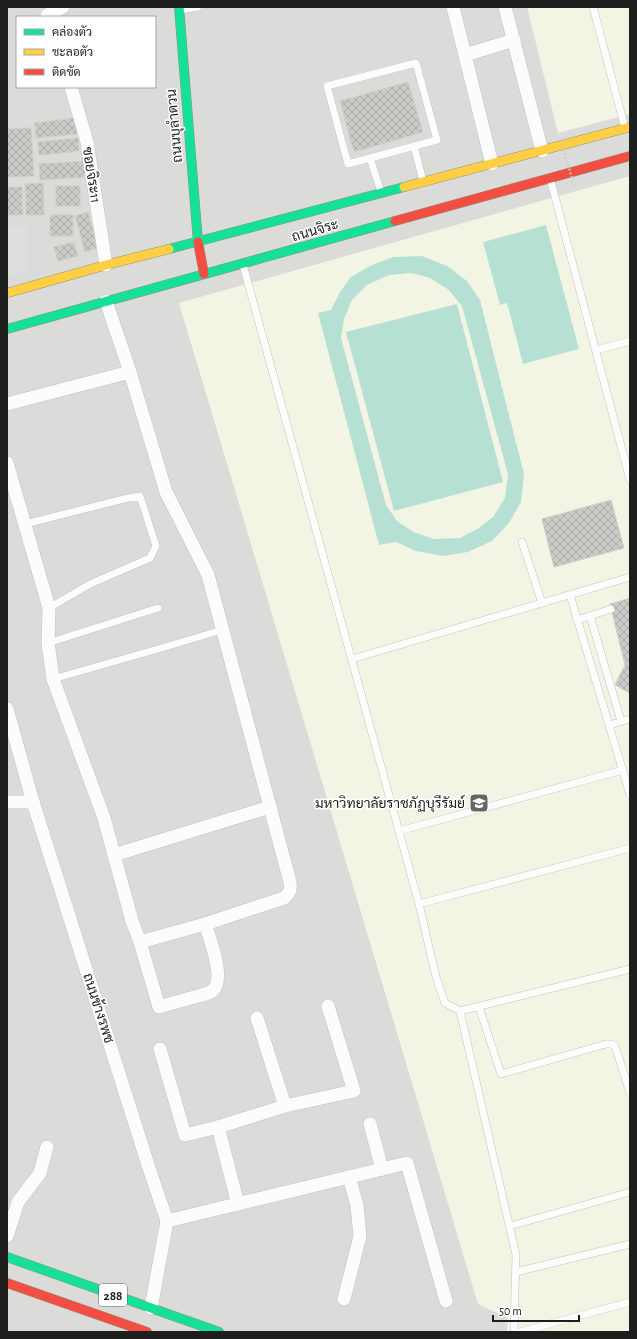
<svg xmlns="http://www.w3.org/2000/svg" width="637" height="1339" viewBox="0 0 637 1339" font-family="'Alegreya Sans',Sarabun,sans-serif">
	<style>
		.residential { fill: #dbdbd9; fill-rule: evenodd }
		.education { fill: #f3f5e4 }
		.pitch { fill: #b7e0d4; fill-rule: evenodd }
		.parking { fill: #dededd }
		.building { fill: url(#building-cross-hatch); stroke: #cfcec9 }
		.lines { fill: none; stroke-linecap: round; stroke-linejoin: round }
		.lane-casing { stroke: #c3c3c2; stroke-width: 8 }
		.street-casing { stroke: #c3c3c2; stroke-width: 14 }
		.fast-casing { stroke: #909581; stroke-width: 10 }
		.slow-casing { stroke: #909581; stroke-width: 10 }
		.jam-casing { stroke: #909581; stroke-width: 10 }
		.lane { stroke: #fcfcfc; stroke-width: 7 }
		.street { stroke: #fcfcfc; stroke-width: 13 }
		.fast { stroke: #16e098; stroke-width: 9 }
		.slow { stroke: #ffcf43; stroke-width: 9 }
		.jam { stroke: #f24e42; stroke-width: 9 }
		.path-bridge { stroke: #d5cbc7; stroke-width: 2; stroke-dasharray: 2 2; stroke-linecap: butt }
		.labels { text-anchor: middle; stroke-width: 3; stroke-linejoin: round; paint-order: stroke }
		.shield { fill: #fff; stroke: #626262; stroke-width: 1 }
		.shield-label { font-size: 13px; font-weight: bold; fill: #1e1e1e }
		.street-label { font-size: 14px; fill: #1e1e1e; stroke: #fff }
		.poi-label { font-size: 14px; fill: #1e1e1e; stroke: #fff; text-anchor: end }
	</style>
	<defs>
		<pattern id="building-cross-hatch" width="8" height="8" patternUnits="userSpaceOnUse"><rect width="8" height="8" fill="#cacac7"/><path d="M0 0l8 8M0 8l8-8" fill="none" stroke="#adadaa"/></pattern>
	</defs>
	<rect width="100%" height="100%" fill="#ecece8"/>
	<path class="residential" d="M 7,7 L 630,7 L 630,1332 L 7,1332 ZM 17,17 L 155,17 L 155,87 L 17,87 Z"/>
	<g class="education">
		<polygon points="527,7 630,7 630,114 558,133"/>
		<polygon points="630,176 630,1332 507,1332 508,1318 478,1304 179,303"/>
	</g>
	<g class="pitch">
		<polygon points="546,225 579,349 523,364 507,303 500,305 483,242"/>
		<path d="M 422,256 L 447,266 L 467,281 L 480,300 L 524,474 L 521,502 L 509,523 L 492,541 L 468,552 L 443,556 L 416,551 L 396,542 L 379,545 L 318,313 L 331,310 L 340,292 L 351,277 L 370,266 L 393,257 ZM 411,273 L 430,278 L 449,290 L 462,306 L 508,474 L 505,498 L 493,517 L 479,528 L 460,538 L 434,539 L 413,532 L 397,521 L 386,505 L 341,338 L 344,319 L 352,300 L 367,285 L 389,275 Z"/>
		<polygon points="457,304 503,482 394,511 346,332"/>
	</g>
	<polygon class="parking" points="7,226 28,226 28,269 7,276"/>
	<g class="building">
		<polygon points="408,82 423,132 354,152 340,101"/>
		<polygon points="75,118 77,134 36,138 35,123"/>
		<polygon points="31,128 34,176 7,177 7,129"/>
		<polygon points="78,138 79,151 39,155 38,142"/>
		<polygon points="86,161 87,177 40,180 39,164"/>
		<polygon points="43,183 44,215 26,215 25,184"/>
		<rect x="56" y="186" width="24" height="20"/>
		<polygon points="7,187 22,187 23,215 7,215"/>
		<polygon points="88,212 98,248 85,252 75,216"/>
		<rect x="50" y="215" width="23" height="21"/>
		<polygon points="74,242 78,256 58,261 54,247"/>
		<polygon points="611,500 624,548 554,567 542,519"/>
		<polygon points="630,598 630,693 615,685 625,665 610,604"/>
	</g>
	<g class="lines">
		<g class="lane-casing">
			<g id="lane">
				<polyline points="593,7 625,128"/>
				<polyline points="179,10 198,7"/>
				<polygon points="416,63 437,140 348,164 327,86"/>
				<polyline points="414,146 423,181"/>
				<polyline points="370,158 381,192"/>
				<polyline points="550,178 630,480"/>
				<polyline points="243,265 419,904 436,977 445,1003 460,1011 630,969"/>
				<polyline points="596,350 630,341"/>
				<polyline points="25,524 124,499 140,496 156,546 150,558 90,584 49,608"/>
				<polyline points="522,542 542,603"/>
				<polyline points="570,595 630,795"/>
				<polyline points="590,616 621,721"/>
				<polyline points="577,620 611,609"/>
				<polyline points="48,643 158,608"/>
				<polyline points="352,659 630,577"/>
				<polyline points="53,679 165,647 222,630"/>
				<polyline points="609,725 630,719"/>
				<polyline points="399,831 623,770"/>
				<polyline points="419,904 630,848"/>
				<polyline points="479,1007 501,1074 606,1044 611,1044 615,1046 630,1093"/>
				<polyline points="460,1011 516,1255 514,1332"/>
				<polyline points="510,1226 630,1192"/>
				<polyline points="516,1272 630,1244"/>
				<polyline points="520,1332 630,1302"/>
			</g>
		</g>
		<g class="street-casing">
			<g id="street">
				<polyline points="453,7 492,164"/>
				<polyline points="505,7 542,151"/>
				<polyline points="47,15 63,7"/>
				<polyline points="465,55 514,40"/>
				<polyline points="71,87 87,142 106,265"/>
				<polyline points="106,301 130,372"/>
				<path d="M 7,404 L 130,372 L 166,492 L 208,575 L 290,882 C 291,890 290,893 284,898 L 205,924 L 140,942"/>
				<path d="M 7,463 L 49,608 L 48,643 L 53,679 L 104,818 L 132,921 L 140,942 L 159,1007 C 169,1004 180,1001 191,998 C 197,996 206,995 212,991 C 226,981 210,938 205,924"/>
				<polyline points="7,709 33,802 149,1168 167,1221 151,1308"/>
				<polyline points="7,802 33,802"/>
				<polyline points="114,855 270,807"/>
				<polyline points="257,1018 285,1106"/>
				<polyline points="160,1049 185,1135 218,1127 285,1106 354,1091 328,1006"/>
				<polyline points="370,1124 382,1169"/>
				<polyline points="218,1127 238,1204"/>
				<polyline points="167,1221 407,1163 446,1301"/>
				<polyline points="7,1236 18,1202 40,1173 47,1147"/>
				<polyline points="344,1299 360,1236 357,1205 349,1177"/>
			</g>
		</g>
		<g class="fast-casing">
			<g id="fast">
				<polyline points="179,7 198,242"/>
				<polyline points="169,249 404,187"/>
				<polyline points="7,329 395,221"/>
				<polyline points="7,1257 219,1332"/>
			</g>
		</g>
		<g class="slow-casing">
			<g id="slow">
				<polyline points="404,187 630,127"/>
				<polyline points="7,293 106,265 169,249"/>
			</g>
		</g>
		<g class="jam-casing">
			<g id="jam">
				<polyline points="395,221 630,156"/>
				<polyline points="198,242 204,274"/>
				<polyline points="7,1283 147,1332"/>
			</g>
		</g>
		<use href="#lane" class="lane"/>
		<use href="#street" class="street"/>
		<use href="#fast" class="fast"/>
		<use href="#slow" class="slow"/>
		<use href="#jam" class="jam"/>
		<polyline class="path-bridge" points="560,138 575,188"/>
	</g>
	<defs>
		<g id="university-square" transform="scale(1)"><rect x="-9" y="-9" width="18" height="18" rx="4" fill="#666665" stroke="#fff"/><path d="M0-5L7-2L0 1L-7-2ZM-4 1L0 2.5L4 1V4Q0 6-4 4Z" fill="#fff"/></g>
	</defs>
	<g fill-rule="evenodd">
		<use href="#university-square" x="479" y="803"/>
	</g>
	<g class="labels">
		<rect class="shield" x="99" y="1284" width="28" height="22" rx="3"/>
		<g class="shield-label">
			<text x="113" y="1300">288</text>
		</g>
		<g class="street-label">
			<text transform="translate(174 126) rotate(-95)" y="5">ถนนบุลำดวน</text>
			<text transform="translate(92 175) rotate(81)" y="5">ซอยจิระ11</text>
			<text transform="translate(315 230) rotate(-16)" y="5">ถนนจิระ</text>
			<text transform="translate(99 1008) rotate(72)" y="5">ถนนข้างรพช</text>
		</g>
		<g class="poi-label">
			<text x="465" y="808">มหาวิทยาลัยราชภัฏบุรีรัมย์</text>
		</g>
	</g>
	<rect width="637" height="1339" fill="none" stroke="#1e1e1e" stroke-width="16"/>
	<rect x="16" y="16" width="140" height="72" fill="#ffffff" stroke="#a5a5a5"/>
	<rect x="24" y="29" width="20" height="6" fill="#16e098" stroke="#a5a5a5"/>
	<text x="52" y="36" font-size="12" fill="#1e1e1e">คล่องตัว</text>
	<rect x="24" y="49" width="20" height="6" fill="#ffcf43" stroke="#a5a5a5"/>
	<text x="52" y="56" font-size="12" fill="#1e1e1e">ชะลอตัว</text>
	<rect x="24" y="69" width="20" height="6" fill="#f24e42" stroke="#a5a5a5"/>
	<text x="52" y="76" font-size="12" fill="#1e1e1e">ติดขัด</text>
	<path d="M493 1315v6h86v-6" fill="none" stroke="#1e1e1e" stroke-width="2"/>
	<text x="499" y="1315" font-size="12" fill="#1e1e1e" stroke="#ffffff" stroke-width="3" paint-order="stroke">50 m</text>
</svg>
